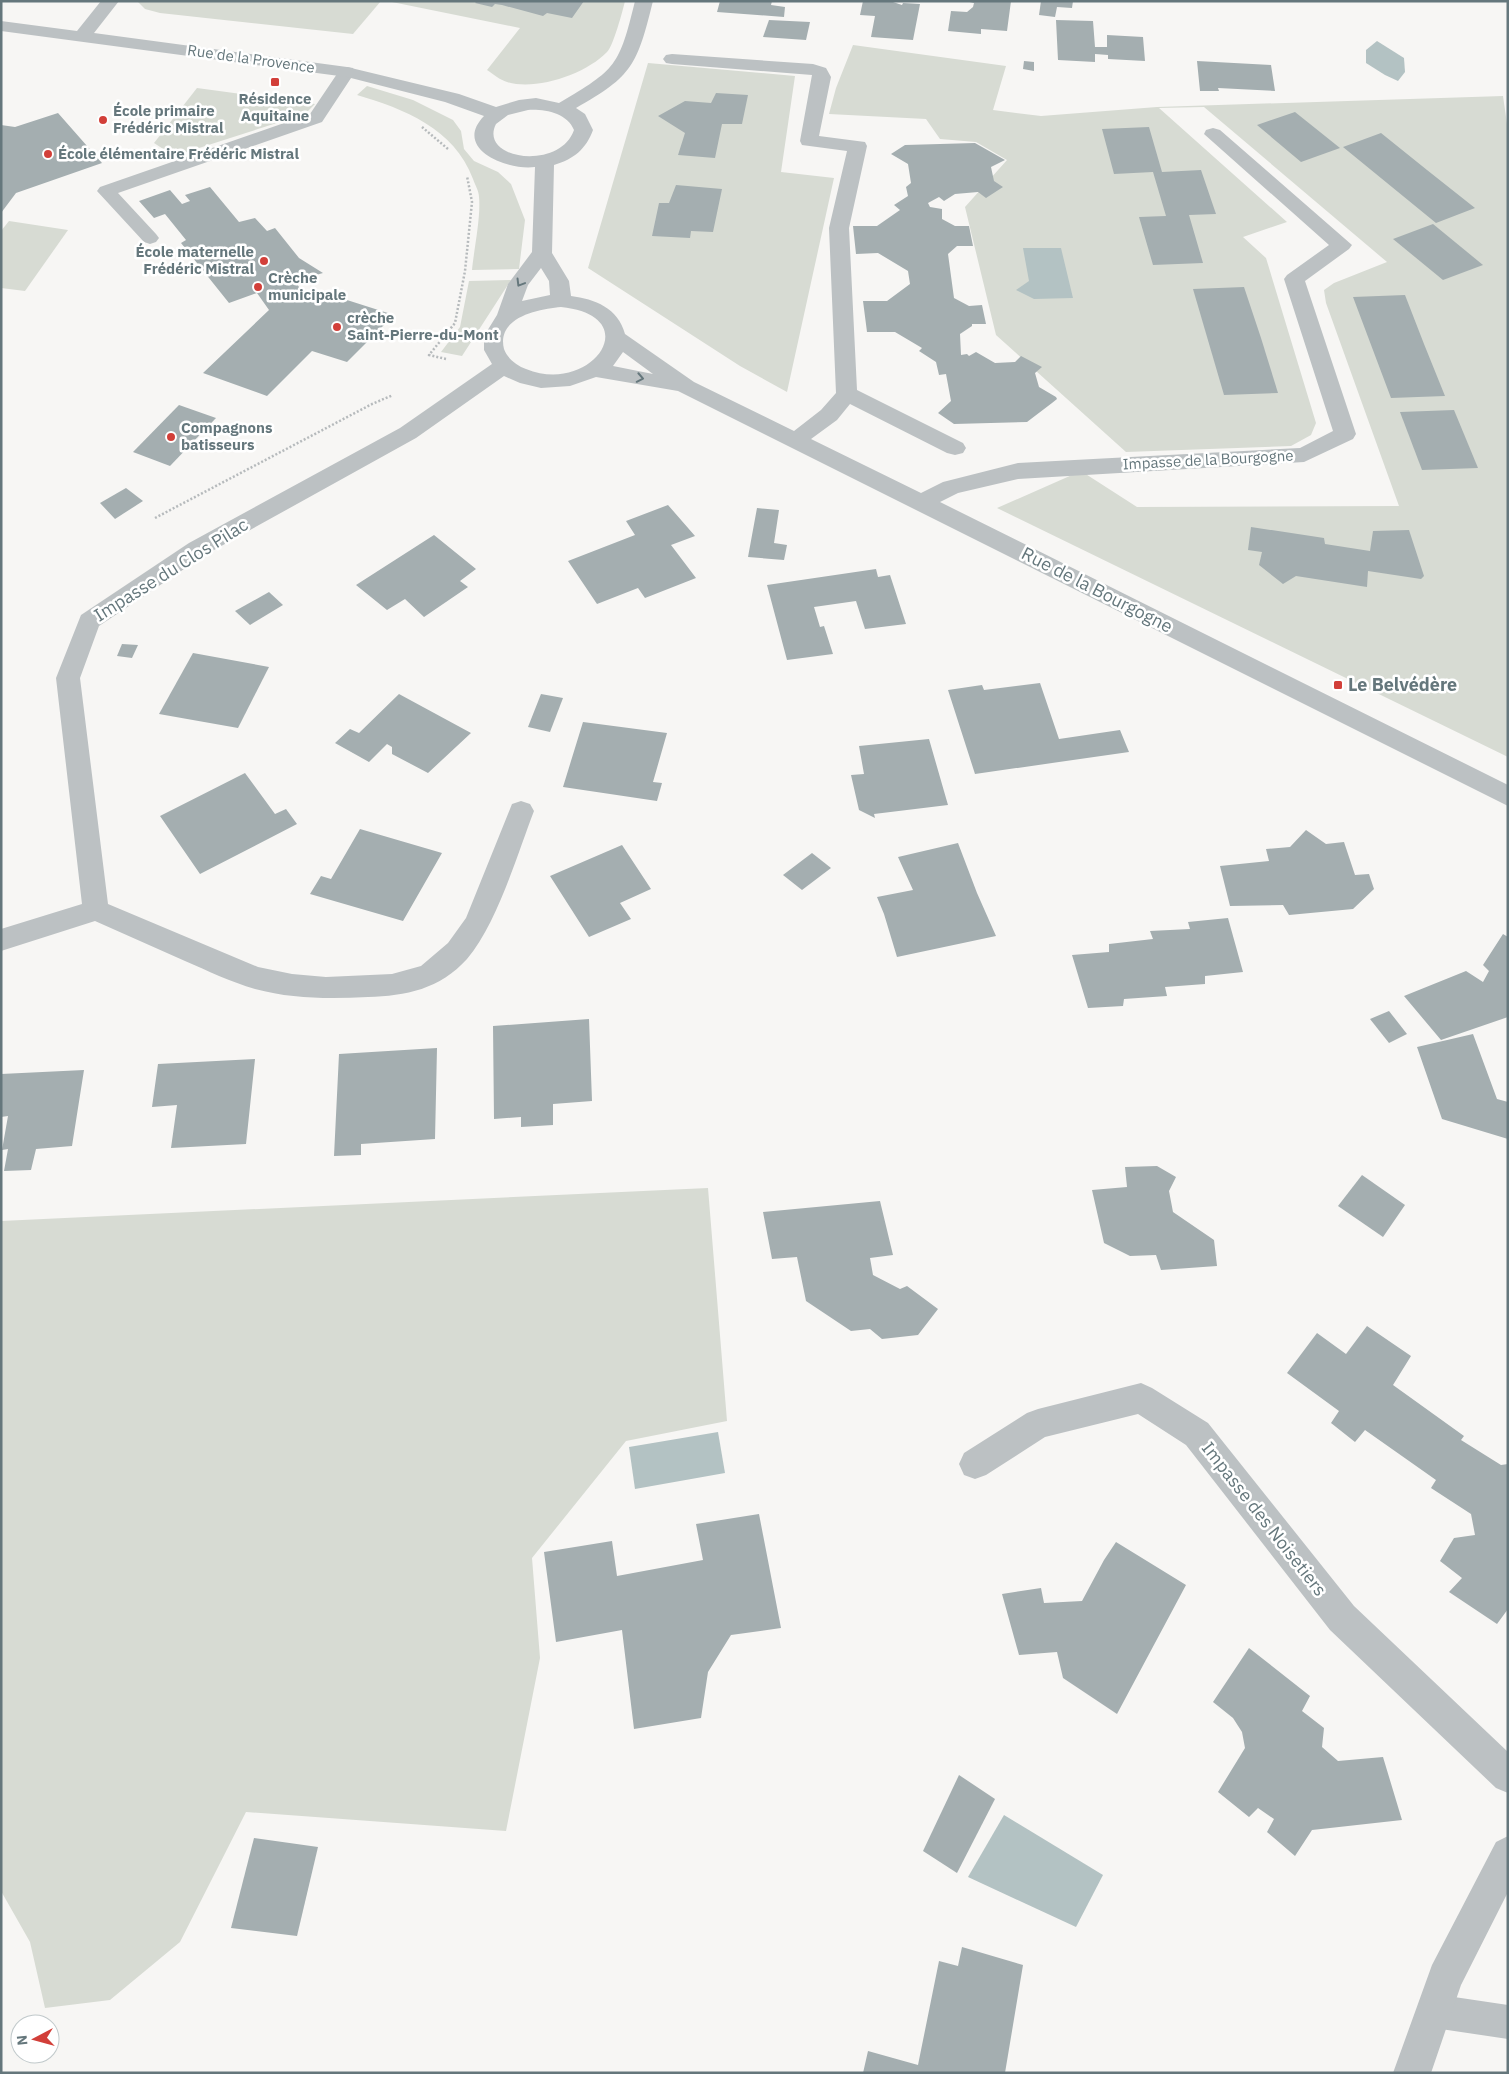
<svg xmlns="http://www.w3.org/2000/svg" width="1509" height="2074" viewBox="0 0 1509 2074" font-family="'IBM Plex Sans',sans-serif">
	<style>
		.green { fill: #d7dbd3 }
		.water { fill: #b3c2c3 }
		.building { fill: #a4aeb0 }
		.lines { fill: none; stroke-linecap: round; stroke-linejoin: round }
		.path { stroke: #b6babc; stroke-width: 2.5; stroke-dasharray: 2 2; stroke-linecap: butt }
		.service { fill: #bcc1c3; fill-rule: evenodd }
		.minor { fill: #bcc1c3; fill-rule: evenodd }
		.tertiary { fill: #bcc1c3; fill-rule: evenodd }
		.oneway { stroke: #65777c }
		.poi-dot { fill: #d23f39; stroke: #fff; stroke-width: 2 }
		.labels { text-anchor: middle; stroke-width: 5; stroke-linejoin: round; paint-order: stroke }
		.far-street-label { font-size: 15px; fill: #65777c; stroke: #fff }
		.far-poi-label { font-size: 15px; font-weight: bold; fill: #65777c; stroke: #fff; text-anchor: start }
		.street-label { font-size: 18px; fill: #65777c; stroke: #fff }
		.poi-label { font-size: 18px; font-weight: bold; fill: #65777c; stroke: #fff; text-anchor: start }
	</style>
	<rect width="100%" height="100%" fill="#f7f6f4"/>
	<g class="green">
		<polygon points="137,1 381,1 353,34 160,13 145,9"/>
		<path d="M 387,1 L 625,1 C 623,10 613,47 607,52 C 586,74 536,91 507,82 C 500,80 493,74 487,70 L 520,28 Z"/>
		<polygon points="853,45 1006,66 993,110 1041,116 1157,107 1503,96 1508,131 1508,757 997,508 1081,471 1137,507 1399,506 1326,303 1324,290 1334,283 1387,262 1204,107 1159,108 1287,222 1243,237 1266,258 1316,423 1311,435 1291,446 1126,452 996,335 965,207 1007,160 976,142 940,139 926,119 829,114 836,88"/>
		<polygon points="648,63 795,76 781,172 834,178 787,392 740,366 588,268"/>
		<path d="M 367,86 L 413,100 L 453,120 L 461,131 L 464,149 L 474,161 L 498,172 L 511,184 L 525,220 L 519,269 L 472,270 C 474,249 481,217 479,197 C 479,191 475,185 473,179 C 454,128 404,109 357,95 Z"/>
		<polygon points="197,88 315,104 305,114 174,156 154,143"/>
		<polygon points="9,221 68,230 25,291 1,288 1,231"/>
		<polygon points="511,280 462,356 441,352 460,327 469,281"/>
		<polygon points="708,1188 727,1421 626,1441 532,1558 540,1658 506,1831 246,1812 180,1942 110,2000 45,2008 30,1942 1,1891 1,1221"/>
	</g>
	<g class="water">
		<polygon points="1377,41 1404,58 1405,72 1398,81 1385,75 1366,63 1366,50"/>
		<polygon points="1023,248 1061,248 1073,298 1034,299 1016,290 1029,281"/>
		<polygon points="718,1432 725,1473 635,1489 629,1447"/>
		<polygon points="1004,1815 1103,1875 1076,1927 968,1877"/>
	</g>
	<g class="building">
		<polygon points="477,1 584,1 572,18 547,13 543,16 502,5 495,4 492,7 475,3"/>
		<polygon points="720,1 772,1 771,5 785,7 784,17 717,12"/>
		<polygon points="863,1 893,2 902,5 903,3 920,4 913,40 871,37 875,16 860,15"/>
		<polygon points="965,1 1011,1 1007,31 981,29 981,34 948,31 951,11 967,12 973,7 974,3"/>
		<polygon points="1041,1 1073,1 1072,8 1057,7 1055,17 1039,15"/>
		<polygon points="769,20 810,22 806,40 763,37"/>
		<polygon points="1056,20 1093,21 1095,47 1107,47 1107,35 1143,37 1145,61 1108,59 1108,55 1095,54 1095,62 1058,60"/>
		<polygon points="1024,61 1034,62 1034,71 1023,69"/>
		<polygon points="1197,61 1271,65 1275,91 1218,88 1219,91 1200,91"/>
		<polygon points="716,93 748,95 742,124 722,124 715,158 678,155 685,133 658,116 685,101 711,103"/>
		<polygon points="1295,112 1340,148 1301,162 1257,125"/>
		<polygon points="58,113 102,163 16,193 1,213 1,125 15,127"/>
		<polygon points="1149,127 1162,172 1201,170 1216,214 1189,215 1203,263 1153,265 1139,217 1166,216 1153,172 1114,174 1102,129"/>
		<polygon points="1381,133 1427,170 1475,208 1436,223 1343,147"/>
		<polygon points="975,143 1005,160 991,167 994,181 1003,187 986,198 978,192 955,194 944,201 939,197 928,203 930,207 942,209 942,219 955,226 969,226 973,246 957,246 948,254 954,298 969,306 982,305 986,324 972,324 972,326 960,334 961,355 967,354 969,356 976,352 995,363 1015,362 1021,356 1042,367 1035,373 1039,387 1056,397 1057,399 1052,403 1027,422 954,424 938,413 951,401 946,374 939,375 936,362 919,351 922,348 895,332 867,332 863,301 887,301 910,284 908,271 878,253 856,254 853,226 877,226 900,210 894,205 908,196 906,187 911,183 908,164 891,154 905,145"/>
		<polygon points="676,185 722,189 713,232 691,231 690,238 652,236 659,203 669,203"/>
		<polygon points="210,187 239,222 255,218 267,231 275,228 299,258 323,273 295,281 303,293 319,297 325,293 394,315 347,362 312,351 267,396 203,373 269,310 257,293 229,303 181,243 186,240 165,214 154,218 139,201 170,190 182,204 190,201 185,195"/>
		<polygon points="1433,224 1483,265 1443,280 1393,239"/>
		<polygon points="1244,287 1261,338 1278,393 1224,395 1193,289"/>
		<polygon points="1405,295 1424,344 1445,396 1391,398 1353,297"/>
		<polygon points="179,405 216,418 170,466 133,452"/>
		<polygon points="1454,410 1478,468 1422,470 1400,412"/>
		<polygon points="126,488 143,501 115,519 100,503"/>
		<polygon points="668,505 695,536 671,545 696,578 645,598 638,588 597,604 568,561 635,535 626,521"/>
		<polygon points="757,508 779,510 774,543 787,545 784,560 748,557"/>
		<polygon points="1251,527 1324,538 1325,544 1370,551 1373,531 1409,530 1424,576 1421,579 1368,571 1367,587 1296,576 1283,584 1259,565 1262,552 1248,550"/>
		<polygon points="434,535 476,569 460,581 468,587 424,617 405,599 387,610 356,585"/>
		<polygon points="876,569 878,577 890,575 906,624 865,629 856,601 814,607 820,627 824,626 833,654 787,660 767,585"/>
		<polygon points="269,592 283,605 250,625 235,611"/>
		<polygon points="122,644 138,645 132,658 117,656"/>
		<polygon points="193,653 269,667 238,728 159,714"/>
		<polygon points="1040,683 1059,739 1120,730 1129,752 975,774 948,690 982,685 984,690"/>
		<polygon points="399,694 471,733 428,773 392,754 392,747 387,744 369,762 335,743 350,729 359,733"/>
		<polygon points="541,694 563,698 550,732 528,727"/>
		<polygon points="583,722 667,733 653,782 662,783 657,801 563,787"/>
		<polygon points="929,739 948,805 874,814 875,818 859,810 851,775 864,774 859,746"/>
		<polygon points="245,773 275,814 286,809 297,824 200,874 160,816"/>
		<polygon points="360,829 442,853 403,921 310,894 321,876 331,879"/>
		<polygon points="1306,830 1326,844 1344,842 1355,875 1369,874 1374,889 1353,909 1289,915 1283,905 1230,906 1220,866 1269,861 1266,849 1290,847"/>
		<polygon points="958,843 977,893 996,936 897,957 884,914 877,897 913,890 898,857"/>
		<polygon points="622,845 651,889 620,903 631,919 589,937 550,876"/>
		<polygon points="812,853 831,868 802,890 783,875"/>
		<polygon points="1228,918 1243,972 1205,976 1205,984 1165,987 1167,996 1124,999 1123,1006 1088,1008 1072,955 1109,952 1109,944 1153,939 1150,931 1190,929 1188,922"/>
		<polygon points="1503,934 1508,937 1508,1017 1441,1040 1404,996 1466,971 1483,982 1489,971 1483,965"/>
		<polygon points="1389,1011 1407,1034 1389,1043 1370,1019"/>
		<polygon points="589,1019 592,1101 553,1104 553,1125 521,1127 521,1117 494,1119 493,1026"/>
		<polygon points="1473,1034 1497,1099 1508,1102 1508,1139 1442,1119 1417,1047"/>
		<polygon points="437,1048 435,1139 361,1144 361,1155 334,1156 339,1054"/>
		<polygon points="255,1059 246,1144 171,1148 177,1105 152,1107 158,1064"/>
		<polygon points="84,1070 72,1146 36,1149 31,1170 4,1171 8,1149 2,1150 8,1116 1,1117 1,1074"/>
		<polygon points="1157,1166 1176,1177 1169,1191 1173,1212 1214,1240 1217,1266 1161,1270 1156,1255 1130,1256 1104,1243 1092,1190 1127,1187 1125,1167"/>
		<polygon points="1362,1175 1405,1205 1383,1237 1338,1206"/>
		<polygon points="880,1201 893,1255 870,1258 873,1275 900,1289 907,1286 938,1309 918,1335 882,1339 870,1329 851,1331 806,1301 797,1257 772,1259 763,1212"/>
		<polygon points="1367,1326 1411,1356 1393,1385 1464,1436 1461,1440 1501,1465 1508,1464 1508,1609 1497,1624 1449,1592 1462,1578 1440,1561 1454,1538 1475,1535 1471,1514 1431,1488 1436,1480 1365,1430 1355,1442 1331,1423 1339,1411 1287,1373 1317,1333 1346,1354"/>
		<polygon points="759,1514 781,1628 731,1635 708,1672 701,1718 634,1729 622,1630 556,1642 544,1552 612,1541 617,1576 703,1560 696,1524"/>
		<polygon points="1116,1542 1186,1585 1117,1714 1063,1678 1057,1652 1019,1655 1002,1594 1041,1588 1044,1603 1082,1601 1104,1560"/>
		<polygon points="1249,1648 1310,1696 1302,1711 1324,1728 1322,1747 1338,1761 1383,1757 1402,1820 1312,1830 1295,1856 1267,1832 1274,1819 1258,1808 1249,1817 1218,1792 1245,1748 1242,1732 1233,1718 1213,1702"/>
		<polygon points="959,1775 995,1799 957,1873 923,1851"/>
		<polygon points="254,1838 318,1847 297,1936 231,1928"/>
		<polygon points="962,1947 1023,1965 1005,2073 863,2073 868,2051 918,2065 939,1961 958,1966"/>
	</g>
	<g class="lines">
		<g class="path">
			<polyline points="422,127 448,149"/>
			<polyline points="446,359 429,355 455,323 465,271 472,202 467,176"/>
			<polyline points="155,518 372,404 393,395"/>
		</g>
		<g class="service">
			<polygon points="347,67 353,68 355,72 322,122 118,193 156,234 159,238 156,242 150,244 144,242 97,191 100,187 310,114 341,68"/>
			<polygon points="1434,1994 1508,2005 1508,2039 1434,2028 1422,2023 1417,2011 1422,1999"/>
		</g>
		<g class="minor">
			<path d="M 101,1 L 119,1 L 94,33 L 347,67 L 459,94 L 496,107 L 519,100 L 536,98 L 559,103 C 617,69 619,66 635,1 L 653,1 C 637,65 633,76 576,108 L 585,114 L 593,130 C 586,149 574,159 554,165 L 552,253 L 569,281 L 571,296 C 595,299 618,308 625,334 L 694,382 L 794,431 L 821,410 L 836,393 L 829,228 L 847,151 L 802,145 L 800,141 L 812,75 L 672,64 L 666,63 L 663,59 L 666,55 L 672,54 L 813,64 L 826,68 L 831,77 L 819,136 L 865,142 L 867,146 L 849,228 L 857,390 L 963,443 L 966,448 L 963,453 L 955,455 L 947,453 L 850,404 L 837,420 L 811,439 L 921,493 L 943,482 L 1018,463 L 1300,448 L 1333,431 L 1284,279 L 1287,275 L 1329,245 L 1204,134 L 1206,130 L 1213,128 L 1220,130 L 1352,245 L 1349,249 L 1305,281 L 1356,434 L 1353,439 L 1304,462 L 1018,479 L 958,493 L 940,502 L 1508,785 L 1508,806 L 678,391 L 596,377 L 570,386 L 541,388 L 520,383 L 504,376 L 416,438 L 205,555 L 99,626 L 80,678 L 108,904 L 258,967 L 292,974 L 326,977 L 392,974 L 421,966 L 448,943 L 466,918 L 512,804 L 521,801 L 530,804 L 534,811 C 517,855 497,924 467,959 C 440,989 406,996 368,997 C 330,999 292,999 255,989 C 231,982 208,971 185,961 C 155,948 125,934 95,921 L 1,951 L 1,929 L 82,904 L 56,678 L 81,615 L 189,543 L 400,428 L 492,364 L 484,350 L 484,336 L 497,315 L 508,284 L 532,252 L 535,167 C 508,171 452,149 484,116 L 445,102 L 347,77 L 1,31 L 1,21 L 77,31 ZM 528,110 C 545,109 567,113 574,130 C 560,171 478,160 496,124 L 508,115 ZM 541,268 L 549,281 L 550,295 L 522,301 L 528,285 ZM 561,307 C 648,316 591,396 526,369 C 517,366 507,358 504,349 C 496,317 539,309 561,307 ZM 623,352 L 653,374 L 613,366 Z"/>
			<polygon points="1141,1383 1152,1388 1208,1423 1354,1606 1508,1752 1508,1793 1496,1788 1330,1630 1186,1445 1138,1414 1045,1437 986,1475 975,1479 964,1475 959,1464 964,1453 1027,1413 1038,1409"/>
		</g>
		<polygon class="tertiary" points="1508,1836 1508,1892 1461,1985 1431,2073 1393,2073 1432,1965 1496,1842"/>
	</g>
	<defs><path id="oneway-chevron" d="M-2-3.5L2.5 0L-2 3.5" fill="none" stroke-width="1.6" stroke-linecap="round" stroke-linejoin="round" transform="scale(1.25)"/></defs>
	<g class="oneway">
		<use href="#oneway-chevron" transform="translate(520 283) rotate(121)"/>
		<use href="#oneway-chevron" transform="translate(640 378) rotate(11)"/>
	</g>
	<g class="poi-dot">
		<rect x="270" y="77" width="10" height="10" rx="2.5"/>
		<circle cx="103" cy="120" r="5"/>
		<circle cx="48" cy="154" r="5"/>
		<circle cx="264" cy="261" r="5"/>
		<circle cx="258" cy="287" r="5"/>
		<circle cx="337" cy="327" r="5"/>
		<circle cx="171" cy="437" r="5"/>
		<rect x="1333" y="680" width="10" height="10" rx="2.5"/>
	</g>
	<g class="labels">
		<g class="far-street-label">
			<text transform="translate(251 59) rotate(8)" y="5">Rue de la Provence</text>
			<text transform="translate(1208 460) rotate(-3)" y="5">Impasse de la Bourgogne</text>
		</g>
		<g class="far-poi-label">
			<text x="275" y="104" text-anchor="middle">Résidence<tspan x="275" dy="17">Aquitaine</tspan></text>
			<text x="113" y="116">École primaire<tspan x="113" dy="17">Frédéric Mistral</tspan></text>
			<text x="58" y="159">École élémentaire Frédéric Mistral</text>
			<text x="254" y="257" text-anchor="end">École maternelle<tspan x="254" dy="17">Frédéric Mistral</tspan></text>
			<text x="268" y="283">Crèche<tspan x="268" dy="17">municipale</tspan></text>
			<text x="347" y="323">crèche<tspan x="347" dy="17">Saint-Pierre-du-Mont</tspan></text>
			<text x="181" y="433">Compagnons<tspan x="181" dy="17">batisseurs</tspan></text>
		</g>
		<g class="street-label">
			<text transform="translate(171 570) rotate(-32)" y="6">Impasse du Clos Pilac</text>
			<text transform="translate(1097 590) rotate(27)" y="6">Rue de la Bourgogne</text>
			<text transform="translate(1264 1519) rotate(52)" y="6">Impasse des Noisetiers</text>
		</g>
		<g class="poi-label">
			<text x="1348" y="691">Le Belvédère</text>
		</g>
	</g>
	<rect width="1509" height="2074" fill="none" stroke="#65777c" stroke-width="5"/>
	<g transform="translate(35 2039) rotate(264)"><circle r="24" fill="#ffffff" stroke="#c1c9cb"/>
	<path d="M0-4L9 19L0 12L-9 19Z" fill="#d23f39"/>
	<text y="-8" font-size="14" font-weight="bold" text-anchor="middle" fill="#65777c">N</text>
	</g>
</svg>
